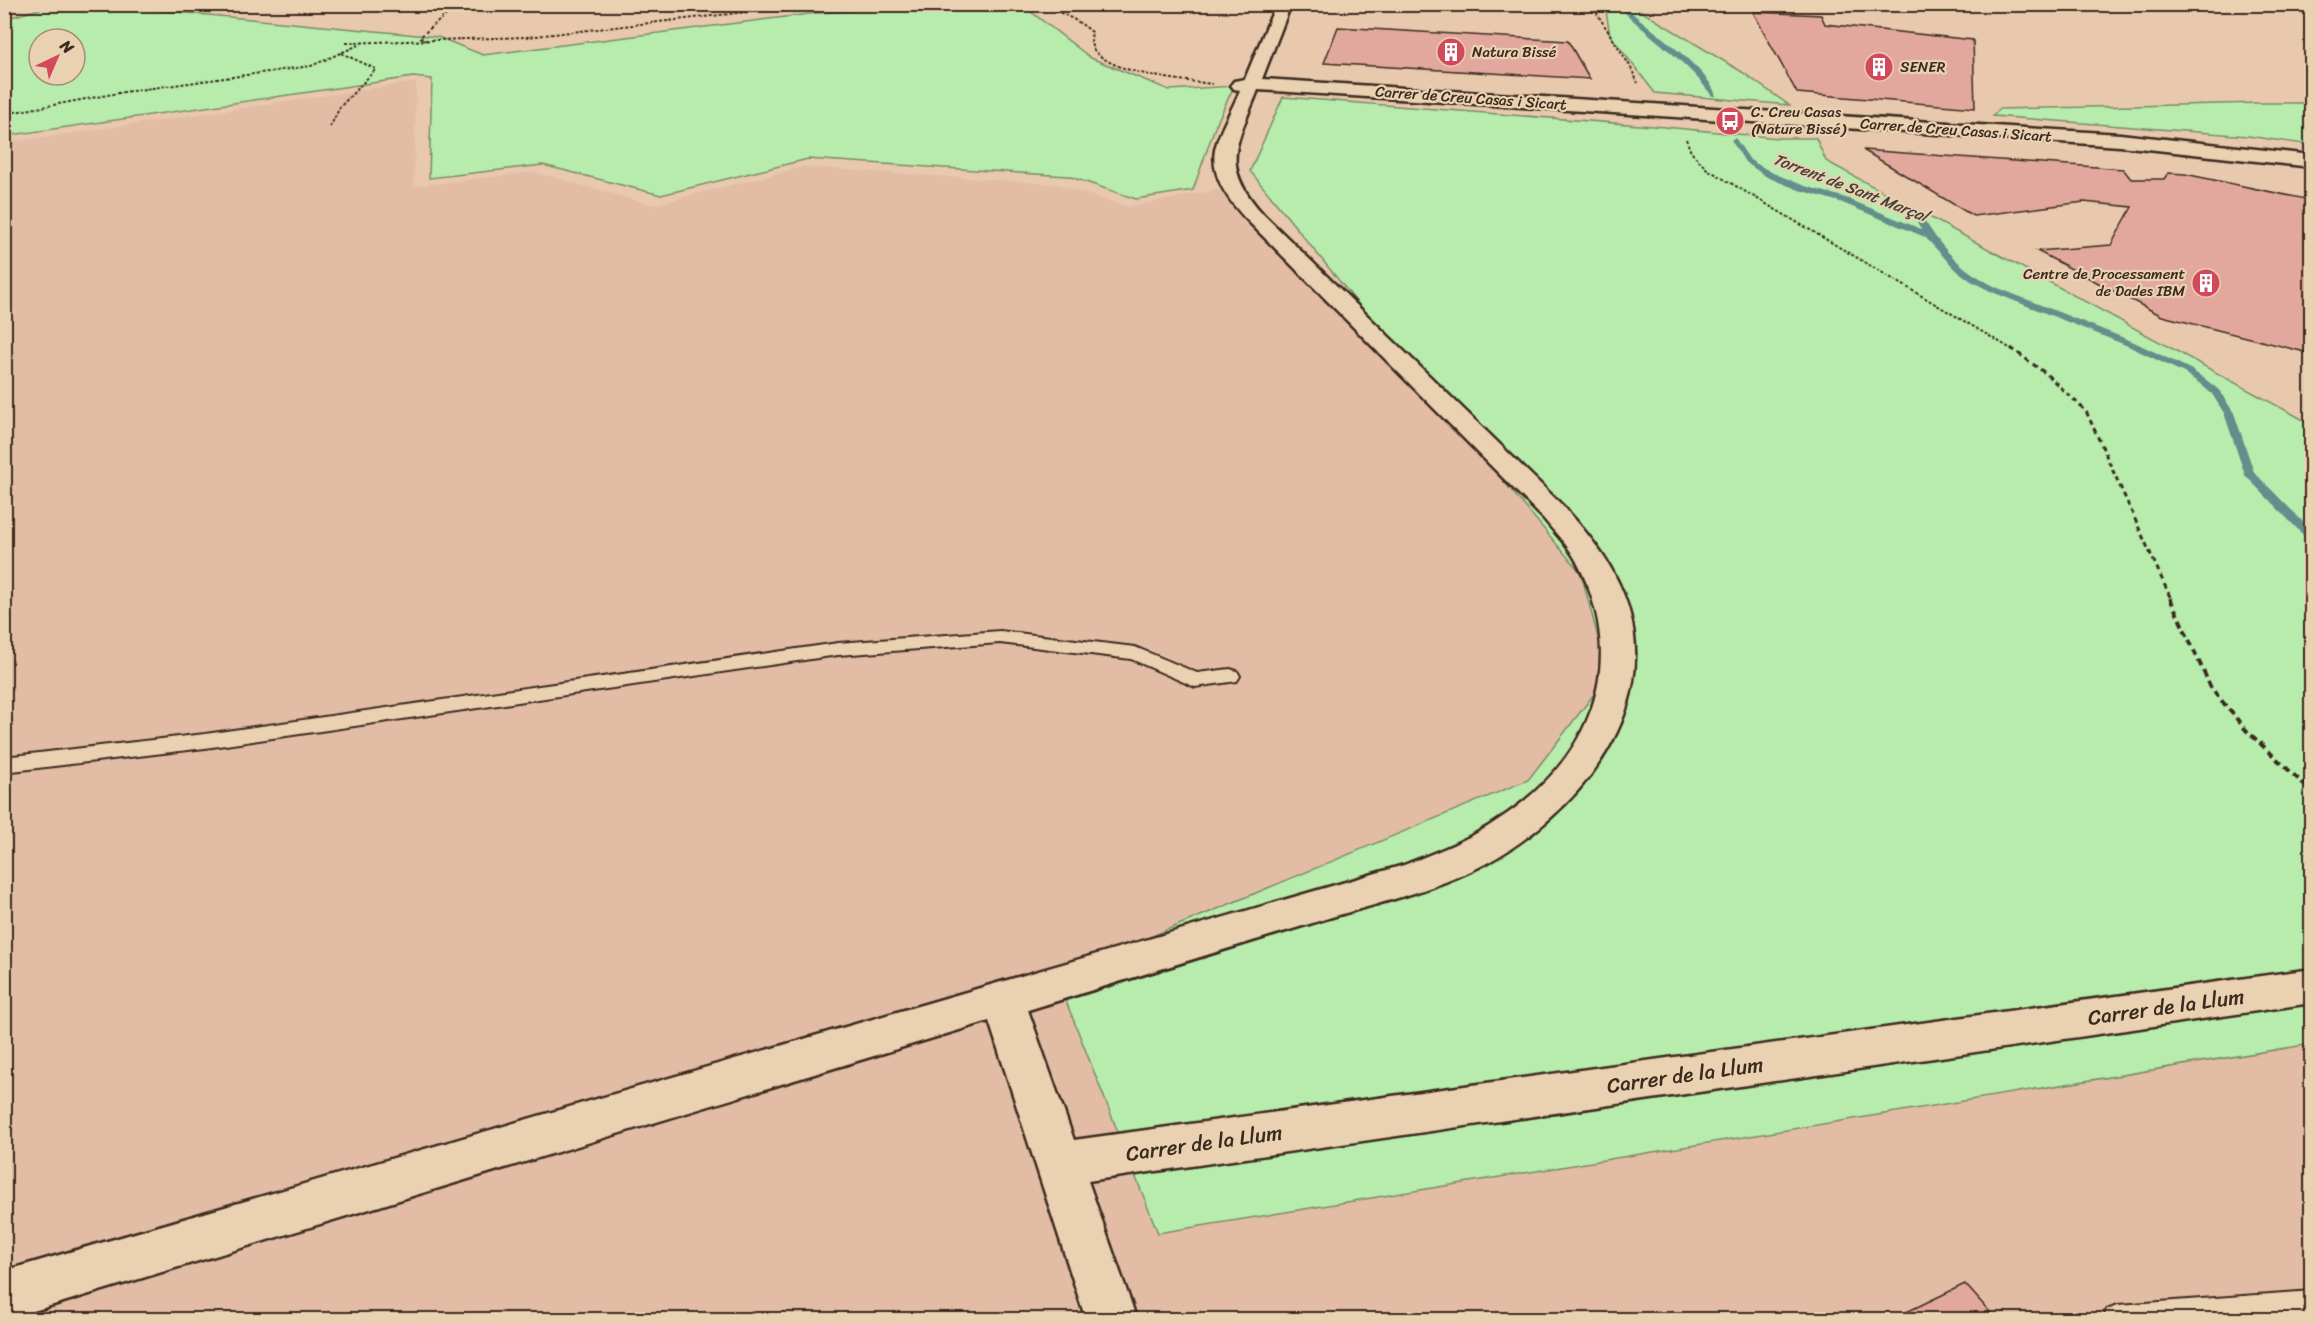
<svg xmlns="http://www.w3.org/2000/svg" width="2316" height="1324" viewBox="0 0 2316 1324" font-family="Sriracha,sans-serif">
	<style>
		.built { fill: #e3bca6 }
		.green { fill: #b7ecad; stroke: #798b66; stroke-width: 1.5; fill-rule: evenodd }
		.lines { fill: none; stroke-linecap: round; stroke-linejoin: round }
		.stream { fill: #648e8c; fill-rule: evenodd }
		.building { fill: #e2a89e; stroke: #3b2a1e; stroke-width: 1.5 }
		.lane-casing { stroke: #3b2a1e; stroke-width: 4 }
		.street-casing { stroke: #3b2a1e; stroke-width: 5 }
		.path-far2 { stroke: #3b2a1e; stroke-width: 2; stroke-dasharray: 3 2; stroke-linecap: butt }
		.path-far1 { stroke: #3b2a1e; stroke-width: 3; stroke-dasharray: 5 4; stroke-linecap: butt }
		.path { stroke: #3b2a1e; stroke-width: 4; stroke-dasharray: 7 4.5; stroke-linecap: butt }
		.lane { fill: #ead1b2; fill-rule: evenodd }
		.street { fill: #ead1b2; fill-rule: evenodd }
		.labels { text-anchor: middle; stroke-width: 4.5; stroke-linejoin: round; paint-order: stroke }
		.far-poi-label { font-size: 15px; fill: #3b2a1e; stroke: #ead1b2; text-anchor: start }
		.far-street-label { font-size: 15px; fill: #3b2a1e; stroke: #ead1b2 }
		.far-water-label { font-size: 16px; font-style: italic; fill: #454339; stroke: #ead1b2 }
		.near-street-label { font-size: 21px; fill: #3b2a1e; stroke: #ead1b2 }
	</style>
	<rect width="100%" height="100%" fill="#e8c9ae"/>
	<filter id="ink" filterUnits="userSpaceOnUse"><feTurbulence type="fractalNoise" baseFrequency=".0167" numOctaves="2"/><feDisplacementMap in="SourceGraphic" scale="12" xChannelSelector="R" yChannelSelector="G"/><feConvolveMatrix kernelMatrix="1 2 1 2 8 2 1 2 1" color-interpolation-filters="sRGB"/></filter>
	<g filter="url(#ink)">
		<polygon class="built" points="416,82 414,186 534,172 653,205 803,167 1055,184 1128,207 1221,189 1463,433 1581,573 1608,676 1528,780 1056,976 2311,1039 2311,1319 5,1320 5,143"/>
		<g class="green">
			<path d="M 54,5 L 104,5 L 438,37 L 483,55 L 817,13 L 942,5 L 1022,5 L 1091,58 L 1169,90 L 1234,86 L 1215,127 L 1193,190 L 1136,199 L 1068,176 L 808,159 L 661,195 L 543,165 L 429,178 L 432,79 L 413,77 L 5,136 L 4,19 ZM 39,39 L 75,39 L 75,75 L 39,75 Z"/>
			<polygon points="1605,5 1631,5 1742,72 1789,105 1655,93 1610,35"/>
			<polygon points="1283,97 1665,127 1778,138 1816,138 1826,161 2311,424 2311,1044 1158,1233 1056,976 1528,780 1608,676 1581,573 1463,433 1250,171"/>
			<polygon points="2262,103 2311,103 2311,145 2248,136 1993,116 1999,109"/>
		</g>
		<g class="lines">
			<g class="stream">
				<path d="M 1616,4 L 1622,4 C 1644,25 1711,70 1716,96 L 1712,96 C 1686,59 1647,36 1616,4 Z"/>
				<path d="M 1734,138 L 1736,139 L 1750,160 L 1773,173 L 1805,186 L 1846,198 L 1921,229 L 1913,215 L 1920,213 C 1942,250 1960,269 1998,288 L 2134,342 L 2190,369 L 2205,379 L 2219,390 L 2234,413 L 2254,472 L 2312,531 L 2312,541 L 2308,540 L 2245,475 L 2224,413 L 2212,394 L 2199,383 L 2184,373 L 2128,346 L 1992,292 L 1971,281 L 1955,269 L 1925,237 L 1840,202 L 1799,190 L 1767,177 L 1745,162 L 1731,140 Z"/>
			</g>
		</g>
		<g class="building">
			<polygon points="1753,12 1821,15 1825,24 1973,40 1975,108 1797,93"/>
			<polygon points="1338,27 1568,41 1590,79 1324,63"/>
			<polygon points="1863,150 2123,169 2131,179 2164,179 2168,173 2185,174 2310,200 2312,196 2312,343 2309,353 2162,316 2037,251 2111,245 2132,207 2084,202 1973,216"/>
			<polygon points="1965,1284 1997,1320 1890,1320"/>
		</g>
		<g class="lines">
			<g class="lane-casing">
				<g id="lane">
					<polygon points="1000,631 1135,647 1197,673 1230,669 1237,671 1240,676 1237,681 1195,687 1131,659 1000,643 838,655 205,748 4,772 4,757 205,734 838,643"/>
					<polygon points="2312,1291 2312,1320 2103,1320 2107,1309 2118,1305"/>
				</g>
			</g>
			<g class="street-casing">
				<path id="street" d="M 1276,4 L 1291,4 L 1262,79 L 2120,134 L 2312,155 L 2312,167 L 2120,146 L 1258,90 C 1237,144 1218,165 1264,215 L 1564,507 C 1591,537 1616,568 1628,607 C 1661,716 1574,816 1485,864 C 1434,891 1374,904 1319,921 C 1222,950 1125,980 1028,1010 L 1074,1140 L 2312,969 L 2312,1003 L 1088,1181 L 1137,1320 L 1086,1320 L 989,1021 L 4,1320 L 4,1271 L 1404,865 C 1437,852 1469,840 1498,820 C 1591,760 1630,664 1577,562 C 1569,546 1555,533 1544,519 L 1250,223 C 1232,205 1210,178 1215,150 C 1219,130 1233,109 1240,90 L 1234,89 L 1231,85 L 1234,81 L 1245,79 Z"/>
			</g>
			<g class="path-far2">
				<path d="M 1031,4 C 1054,9 1074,17 1092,32 C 1091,38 1090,45 1094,50 C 1114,75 1182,80 1212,84"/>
				<polyline points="1591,4 1630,66 1638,83"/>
				<polyline points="427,41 420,37 459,4"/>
				<polyline points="346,43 527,37 817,4"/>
				<polyline points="4,114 124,92 311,66 361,44"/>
				<polyline points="330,127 340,107 376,69 341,53"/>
				<polyline points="1686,139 1691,152 1707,169 2013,350"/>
			</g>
			<polyline class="path-far1" points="2011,348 2045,373 2086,411 2171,599"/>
			<polyline class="path" points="2170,598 2211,688 2246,730 2312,792"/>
			<use href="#lane" class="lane"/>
			<use href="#street" class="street"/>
		</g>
	</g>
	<defs>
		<g id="building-disc" transform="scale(1.5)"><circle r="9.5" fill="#d1495b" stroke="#ead1b2"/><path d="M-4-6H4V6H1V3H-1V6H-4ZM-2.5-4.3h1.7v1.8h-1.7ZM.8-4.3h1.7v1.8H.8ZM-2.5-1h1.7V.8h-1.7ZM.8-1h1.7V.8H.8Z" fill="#fff"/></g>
		<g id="bus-disc" transform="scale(1.5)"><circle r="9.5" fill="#d1495b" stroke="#ead1b2"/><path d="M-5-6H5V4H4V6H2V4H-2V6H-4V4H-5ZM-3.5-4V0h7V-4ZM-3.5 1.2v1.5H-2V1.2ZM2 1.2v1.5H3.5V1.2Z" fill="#fff"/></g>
	</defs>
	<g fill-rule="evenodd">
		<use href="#building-disc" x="1451" y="52"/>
		<use href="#building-disc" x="1879" y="67"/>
		<use href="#bus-disc" x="1730" y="121"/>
		<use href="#building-disc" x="2206" y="283"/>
	</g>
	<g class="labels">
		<g class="far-poi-label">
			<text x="1472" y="57">Natura Bissé</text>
			<text x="1900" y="72">SENER</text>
			<text x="1751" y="117">C. Creu Casas<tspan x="1751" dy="17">(Nature Bissé)</tspan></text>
			<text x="2185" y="279" text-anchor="end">Centre de Processament<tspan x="2185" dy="17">de Dades IBM</tspan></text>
		</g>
		<g class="far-street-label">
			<text transform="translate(1471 98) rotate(4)" y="5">Carrer de Creu Casas i Sicart</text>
			<text transform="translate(1956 130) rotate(4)" y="5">Carrer de Creu Casas i Sicart</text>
		</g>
		<g class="far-water-label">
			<text transform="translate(1851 187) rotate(21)" y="6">Torrent de Sant Marçal</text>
		</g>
		<g class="near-street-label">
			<text transform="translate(2166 1007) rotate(-8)" y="7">Carrer de la Llum</text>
			<text transform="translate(1685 1075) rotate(-8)" y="7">Carrer de la Llum</text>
			<text transform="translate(1204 1143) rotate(-8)" y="7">Carrer de la Llum</text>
		</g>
	</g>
	<rect width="2316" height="1324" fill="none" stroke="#ead1b2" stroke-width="24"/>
	<rect x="12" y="12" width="2292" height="1300" fill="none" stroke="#3b2a1e" stroke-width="2" filter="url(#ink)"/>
	<g transform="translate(57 57) rotate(44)"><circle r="28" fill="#ead1b2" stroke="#a48e77" stroke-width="1.5"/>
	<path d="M0-4.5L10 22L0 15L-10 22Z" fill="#d1495b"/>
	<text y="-9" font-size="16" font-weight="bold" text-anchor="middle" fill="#3b2a1e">N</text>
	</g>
</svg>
